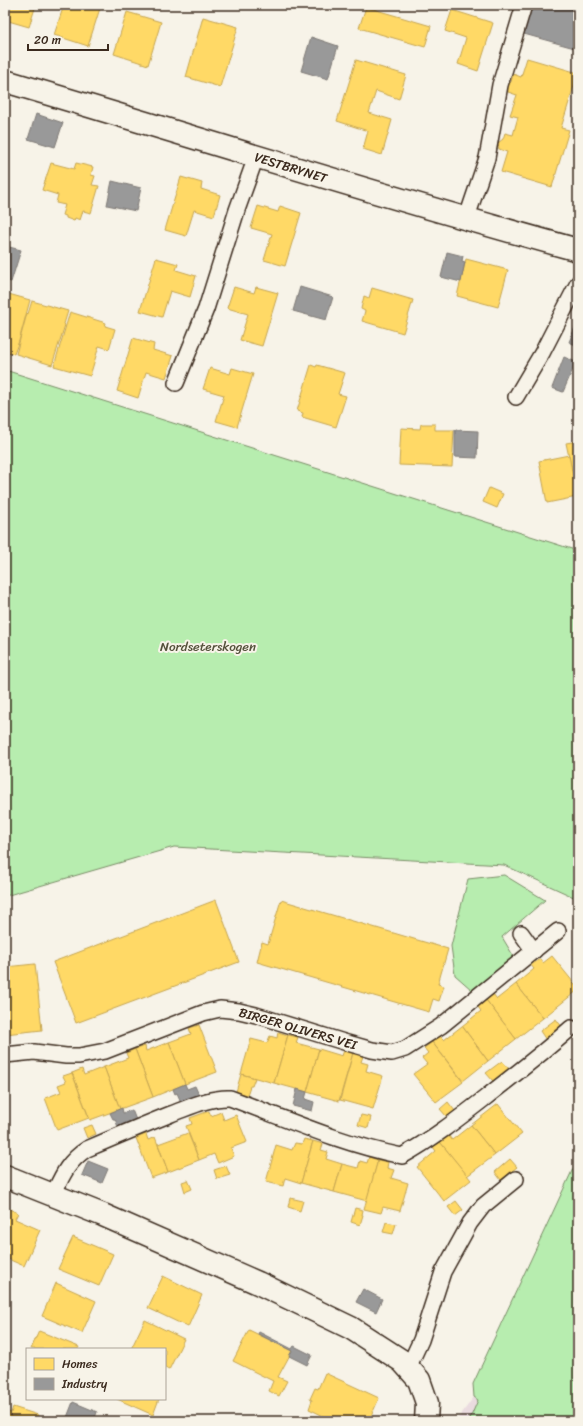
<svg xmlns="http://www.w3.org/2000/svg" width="583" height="1426" viewBox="0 0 583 1426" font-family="Sriracha,sans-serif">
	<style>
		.built { fill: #eadbdf }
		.green { fill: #b7edaf; stroke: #798c66 }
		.homes { fill: #ffd966; stroke: #c4a450 }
		.industry { fill: #999; stroke: #7d7874 }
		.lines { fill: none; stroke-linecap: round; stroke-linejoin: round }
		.service-casing { stroke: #3b2a1e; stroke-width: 18 }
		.minor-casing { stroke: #3b2a1e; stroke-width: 25 }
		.service { stroke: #f7f3e8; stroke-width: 15 }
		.minor { stroke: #f7f3e8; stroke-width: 22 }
		.labels { text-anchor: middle; stroke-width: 4; stroke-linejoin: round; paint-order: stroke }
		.street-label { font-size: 13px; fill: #3b2a1e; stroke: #f7f3e8 }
		.park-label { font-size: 13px; fill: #54513b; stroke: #f7f3e8 }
	</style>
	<rect width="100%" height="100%" fill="#f7f3e8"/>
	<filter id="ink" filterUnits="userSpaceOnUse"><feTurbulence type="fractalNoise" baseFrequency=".025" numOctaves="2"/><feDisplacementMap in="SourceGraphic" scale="8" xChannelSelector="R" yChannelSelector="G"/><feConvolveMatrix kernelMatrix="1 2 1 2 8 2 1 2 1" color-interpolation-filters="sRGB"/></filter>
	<g filter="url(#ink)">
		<polygon class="built" points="474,1397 504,1421 456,1421"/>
		<g class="green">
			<polygon points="5,370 578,551 578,899 504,865 174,847 5,896"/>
			<polygon points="504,875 545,900 502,937 514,957 472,990 455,975 451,946 468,879"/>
			<polygon points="578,1158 578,1421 469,1421 478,1400 474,1397 473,1384"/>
		</g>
		<g class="homes">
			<polygon points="5,5 36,5 29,27 5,20"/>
			<polygon points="64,5 101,5 88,46 54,35"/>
			<polygon points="366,7 431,26 425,47 359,28"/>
			<polygon points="452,10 493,23 478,71 458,64 466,38 445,31"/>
			<polygon points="127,12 161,22 148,65 114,54"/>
			<polygon points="203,17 238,27 220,87 186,77"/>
			<polygon points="527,58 578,73 561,128 569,130 552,187 501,172 507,152 499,149 498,143 503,139 505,133 513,135 518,117 510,115 517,95 508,92 507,86 511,82 513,74 521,77"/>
			<polygon points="356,60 406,75 399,99 376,91 369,113 392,120 382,155 363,149 368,131 337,121"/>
			<polygon points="51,163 74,169 76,163 93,167 91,175 95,176 92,185 99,186 91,213 83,211 80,220 75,218 74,221 66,218 66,216 62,215 65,205 56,203 58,195 42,190"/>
			<polygon points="181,177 202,183 201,189 220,195 214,216 194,210 186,236 165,230"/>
			<polygon points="258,206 278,212 280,206 301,213 285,266 264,260 272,234 251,228"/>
			<polygon points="156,258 178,264 176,270 196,276 190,297 170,291 162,317 140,311"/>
			<polygon points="466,259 508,270 498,307 457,296"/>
			<polygon points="234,287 254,293 256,287 278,293 262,346 240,340 248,314 227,308"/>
			<polygon points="372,288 413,300 403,333 362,321 365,311 361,309 364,296 369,298"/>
			<polygon points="5,293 30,300 19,341 14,354 5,351"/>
			<polygon points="32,301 68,311 64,324 65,325 52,365 16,354 27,313 28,314"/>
			<polygon points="70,312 106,323 105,326 115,329 109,349 99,346 90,376 54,366"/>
			<polygon points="133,338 154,344 153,350 173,356 166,378 146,372 138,398 117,391"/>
			<polygon points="311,365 316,367 317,365 345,373 338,394 346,396 336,427 302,417 303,413 297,411"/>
			<polygon points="210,368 230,374 232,368 253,374 237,427 216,421 224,395 203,389"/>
			<polygon points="421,424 435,424 435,430 454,430 452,467 399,465 401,428 420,429"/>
			<polygon points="578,441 578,484 575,485 566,443"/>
			<polygon points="569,455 577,497 547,503 539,461"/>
			<polygon points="489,488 503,494 497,508 483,502"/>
			<polygon points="216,900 239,962 76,1023 53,962"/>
			<polygon points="281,900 448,949 438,984 444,986 439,1001 433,999 429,1012 257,962 262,942 268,944"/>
			<polygon points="552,956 578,988 578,990 543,1018 516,984 534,969 531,965 540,959 543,963"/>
			<polygon points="35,964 42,1030 5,1034 5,967"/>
			<polygon points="516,984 543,1018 516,1039 486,1000 493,994 497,999"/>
			<polygon points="486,1000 516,1039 488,1061 462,1026 481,1011 478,1007"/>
			<polygon points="556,1019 562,1027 546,1040 540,1031"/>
			<polygon points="199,1025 217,1072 185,1084 169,1042 191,1034 189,1028"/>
			<polygon points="462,1026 488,1061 463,1081 432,1042 440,1036 444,1040"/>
			<polygon points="278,1032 288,1035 274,1083 241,1074 251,1039 267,1043 270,1036 277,1038"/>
			<polygon points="288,1035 298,1037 296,1043 319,1049 307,1092 274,1083"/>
			<polygon points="169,1042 185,1084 153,1097 135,1049 145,1046 146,1051"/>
			<polygon points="432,1042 463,1082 436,1102 413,1074 427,1064 422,1058 428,1053 424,1048"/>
			<polygon points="135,1049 153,1097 120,1109 104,1067 128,1058 126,1053"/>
			<polygon points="319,1049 342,1056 344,1050 353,1053 339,1101 307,1092"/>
			<polygon points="353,1053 363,1056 361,1062 368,1064 366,1071 383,1076 373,1109 340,1100"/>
			<polygon points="502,1061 509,1069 493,1081 486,1073"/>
			<polygon points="104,1067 120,1109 90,1120 72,1073 82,1069 84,1075"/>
			<polygon points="72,1073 89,1118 57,1130 45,1098 61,1092 58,1085 66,1082 63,1076"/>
			<polygon points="241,1074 255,1078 252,1086 250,1086 247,1095 236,1092"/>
			<polygon points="448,1102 455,1111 447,1117 440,1109"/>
			<polygon points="498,1104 522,1134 495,1155 471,1125"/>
			<polygon points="209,1111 211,1116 221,1112 224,1120 236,1115 247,1142 231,1148 234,1156 218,1163 214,1154 199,1160 186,1126 192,1124 190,1118"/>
			<polygon points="361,1115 371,1117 368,1128 358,1125"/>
			<polygon points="92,1125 96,1134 87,1138 83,1128"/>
			<polygon points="471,1125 495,1155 467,1176 440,1142 448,1135 452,1140"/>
			<polygon points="188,1133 199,1160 168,1172 158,1144"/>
			<polygon points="146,1134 148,1140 155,1137 168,1172 151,1178 136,1138"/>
			<polygon points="304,1139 313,1141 301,1183 285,1178 283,1186 266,1182 276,1145 292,1150 295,1143 302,1144"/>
			<polygon points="313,1141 323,1144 321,1150 328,1152 326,1159 342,1164 334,1192 301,1183"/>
			<polygon points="440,1142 471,1180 444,1201 417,1167 436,1151 433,1147"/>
			<polygon points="369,1157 378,1160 367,1201 334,1192 342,1164 358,1168 360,1161 367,1163"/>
			<polygon points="510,1159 517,1167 501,1180 495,1172"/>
			<polygon points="378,1160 388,1162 387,1168 394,1170 391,1178 408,1183 400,1211 383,1207 381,1213 364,1209"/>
			<polygon points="226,1166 230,1175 217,1179 214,1170"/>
			<polygon points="188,1180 192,1189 185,1192 182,1182"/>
			<polygon points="290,1198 303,1201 300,1211 288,1207"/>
			<polygon points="456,1201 463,1210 455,1216 448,1207"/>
			<polygon points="5,1207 18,1213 15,1219 40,1230 24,1266 8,1259 9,1257 5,1255"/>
			<polygon points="355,1208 363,1210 362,1215 363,1215 360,1225 351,1222"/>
			<polygon points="386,1222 396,1224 393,1234 383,1232"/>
			<polygon points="73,1237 113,1254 99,1286 58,1269"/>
			<polygon points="163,1276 202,1295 188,1327 148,1308"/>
			<polygon points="56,1283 96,1301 82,1333 42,1316"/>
			<polygon points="145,1320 184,1339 169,1370 165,1368 165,1349 131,1349"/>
			<polygon points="249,1330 292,1351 278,1377 287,1381 279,1396 269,1391 273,1381 233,1361"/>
			<polygon points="39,1331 79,1347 78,1349 31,1349"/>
			<polygon points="325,1373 379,1398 369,1421 334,1421 309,1409 312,1400 310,1399 315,1388 318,1389"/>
			<polygon points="117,1399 159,1399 153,1415"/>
			<polygon points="13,1407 38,1415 37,1421 5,1421 5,1411 11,1413"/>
		</g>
		<g class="industry">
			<polygon points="532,5 572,5 578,7 578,49 524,34"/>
			<polygon points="311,37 338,46 328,79 301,71"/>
			<polygon points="36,114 63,123 55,147 28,139"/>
			<polygon points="112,181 141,188 136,211 107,205"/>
			<polygon points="5,246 21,250 11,282 5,280"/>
			<polygon points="447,252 463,256 462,261 465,262 461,282 441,277"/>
			<polygon points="300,287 333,297 326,320 293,311"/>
			<polygon points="578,320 578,346 569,342"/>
			<polygon points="564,357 576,362 563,392 552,388"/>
			<polygon points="455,430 478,431 477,458 455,457"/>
			<polygon points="185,1084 187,1089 195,1086 199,1095 181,1102 177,1093 175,1094 173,1089"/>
			<polygon points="297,1089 307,1092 305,1099 314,1102 312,1111 293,1106"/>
			<polygon points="122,1108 123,1113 132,1110 136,1120 118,1127 115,1119 113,1119 110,1113"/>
			<polygon points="88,1161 108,1169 102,1183 82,1175"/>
			<polygon points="363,1289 382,1299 376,1312 356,1302"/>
			<polygon points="259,1332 292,1349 294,1346 312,1355 307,1365 289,1356 292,1351 258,1334"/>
			<polygon points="73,1402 97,1412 94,1421 66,1420"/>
		</g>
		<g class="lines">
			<g class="service-casing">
				<g id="service">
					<polyline points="466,220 487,158 500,85 524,5"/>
					<polyline points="176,383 206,309 237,210 256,157"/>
					<polyline points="516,397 542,353 578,283"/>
					<polyline points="521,933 534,951"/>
					<polyline points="5,1055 34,1052 66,1056 79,1056 105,1051 203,1013 220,1009 239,1011 256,1015 344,1042 372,1050 392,1053 405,1049 441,1026 558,931"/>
					<path d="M 53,1195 C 62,1176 68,1161 87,1149 C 115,1137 143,1125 171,1114 C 190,1107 210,1097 230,1098 C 286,1119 342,1144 402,1156 C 431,1140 458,1119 485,1098 C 514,1075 543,1053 571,1028"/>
					<polyline points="408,1368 421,1340 443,1272 470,1223 483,1206 516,1179"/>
				</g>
			</g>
			<g class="minor-casing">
				<g id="minor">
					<path d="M 5,81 C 196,137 386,198 578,250"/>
					<polyline points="5,1176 103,1215 258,1283 351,1328 402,1361 419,1380 427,1403 426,1421"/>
				</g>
			</g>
			<use href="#service" class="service"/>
			<use href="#minor" class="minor"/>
		</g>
	</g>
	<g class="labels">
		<g class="street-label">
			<text transform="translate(291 167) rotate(17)" y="5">VESTBRYNET</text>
			<text transform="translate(298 1028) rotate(16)" y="5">BIRGER OLIVERS VEI</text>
		</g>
		<g class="park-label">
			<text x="208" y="651">Nordseterskogen</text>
		</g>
	</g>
	<rect width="583" height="1426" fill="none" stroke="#f7f3e8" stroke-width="20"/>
	<rect x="10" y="10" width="563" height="1406" fill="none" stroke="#3b2a1e" stroke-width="1.5" filter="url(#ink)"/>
	<rect x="26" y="1348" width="140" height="52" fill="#f7f3e8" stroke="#aca397"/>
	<rect x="34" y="1358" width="20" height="12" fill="#ffd966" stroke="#aca397"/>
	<text x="62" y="1368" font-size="12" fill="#3b2a1e">Homes</text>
	<rect x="34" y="1378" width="20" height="12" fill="#999999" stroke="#aca397"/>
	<text x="62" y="1388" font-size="12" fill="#3b2a1e">Industry</text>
	<path d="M28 44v6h80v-6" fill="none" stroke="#3b2a1e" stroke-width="2"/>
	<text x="34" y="44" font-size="12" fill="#3b2a1e" stroke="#f7f3e8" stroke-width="3" paint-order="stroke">20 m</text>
</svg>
